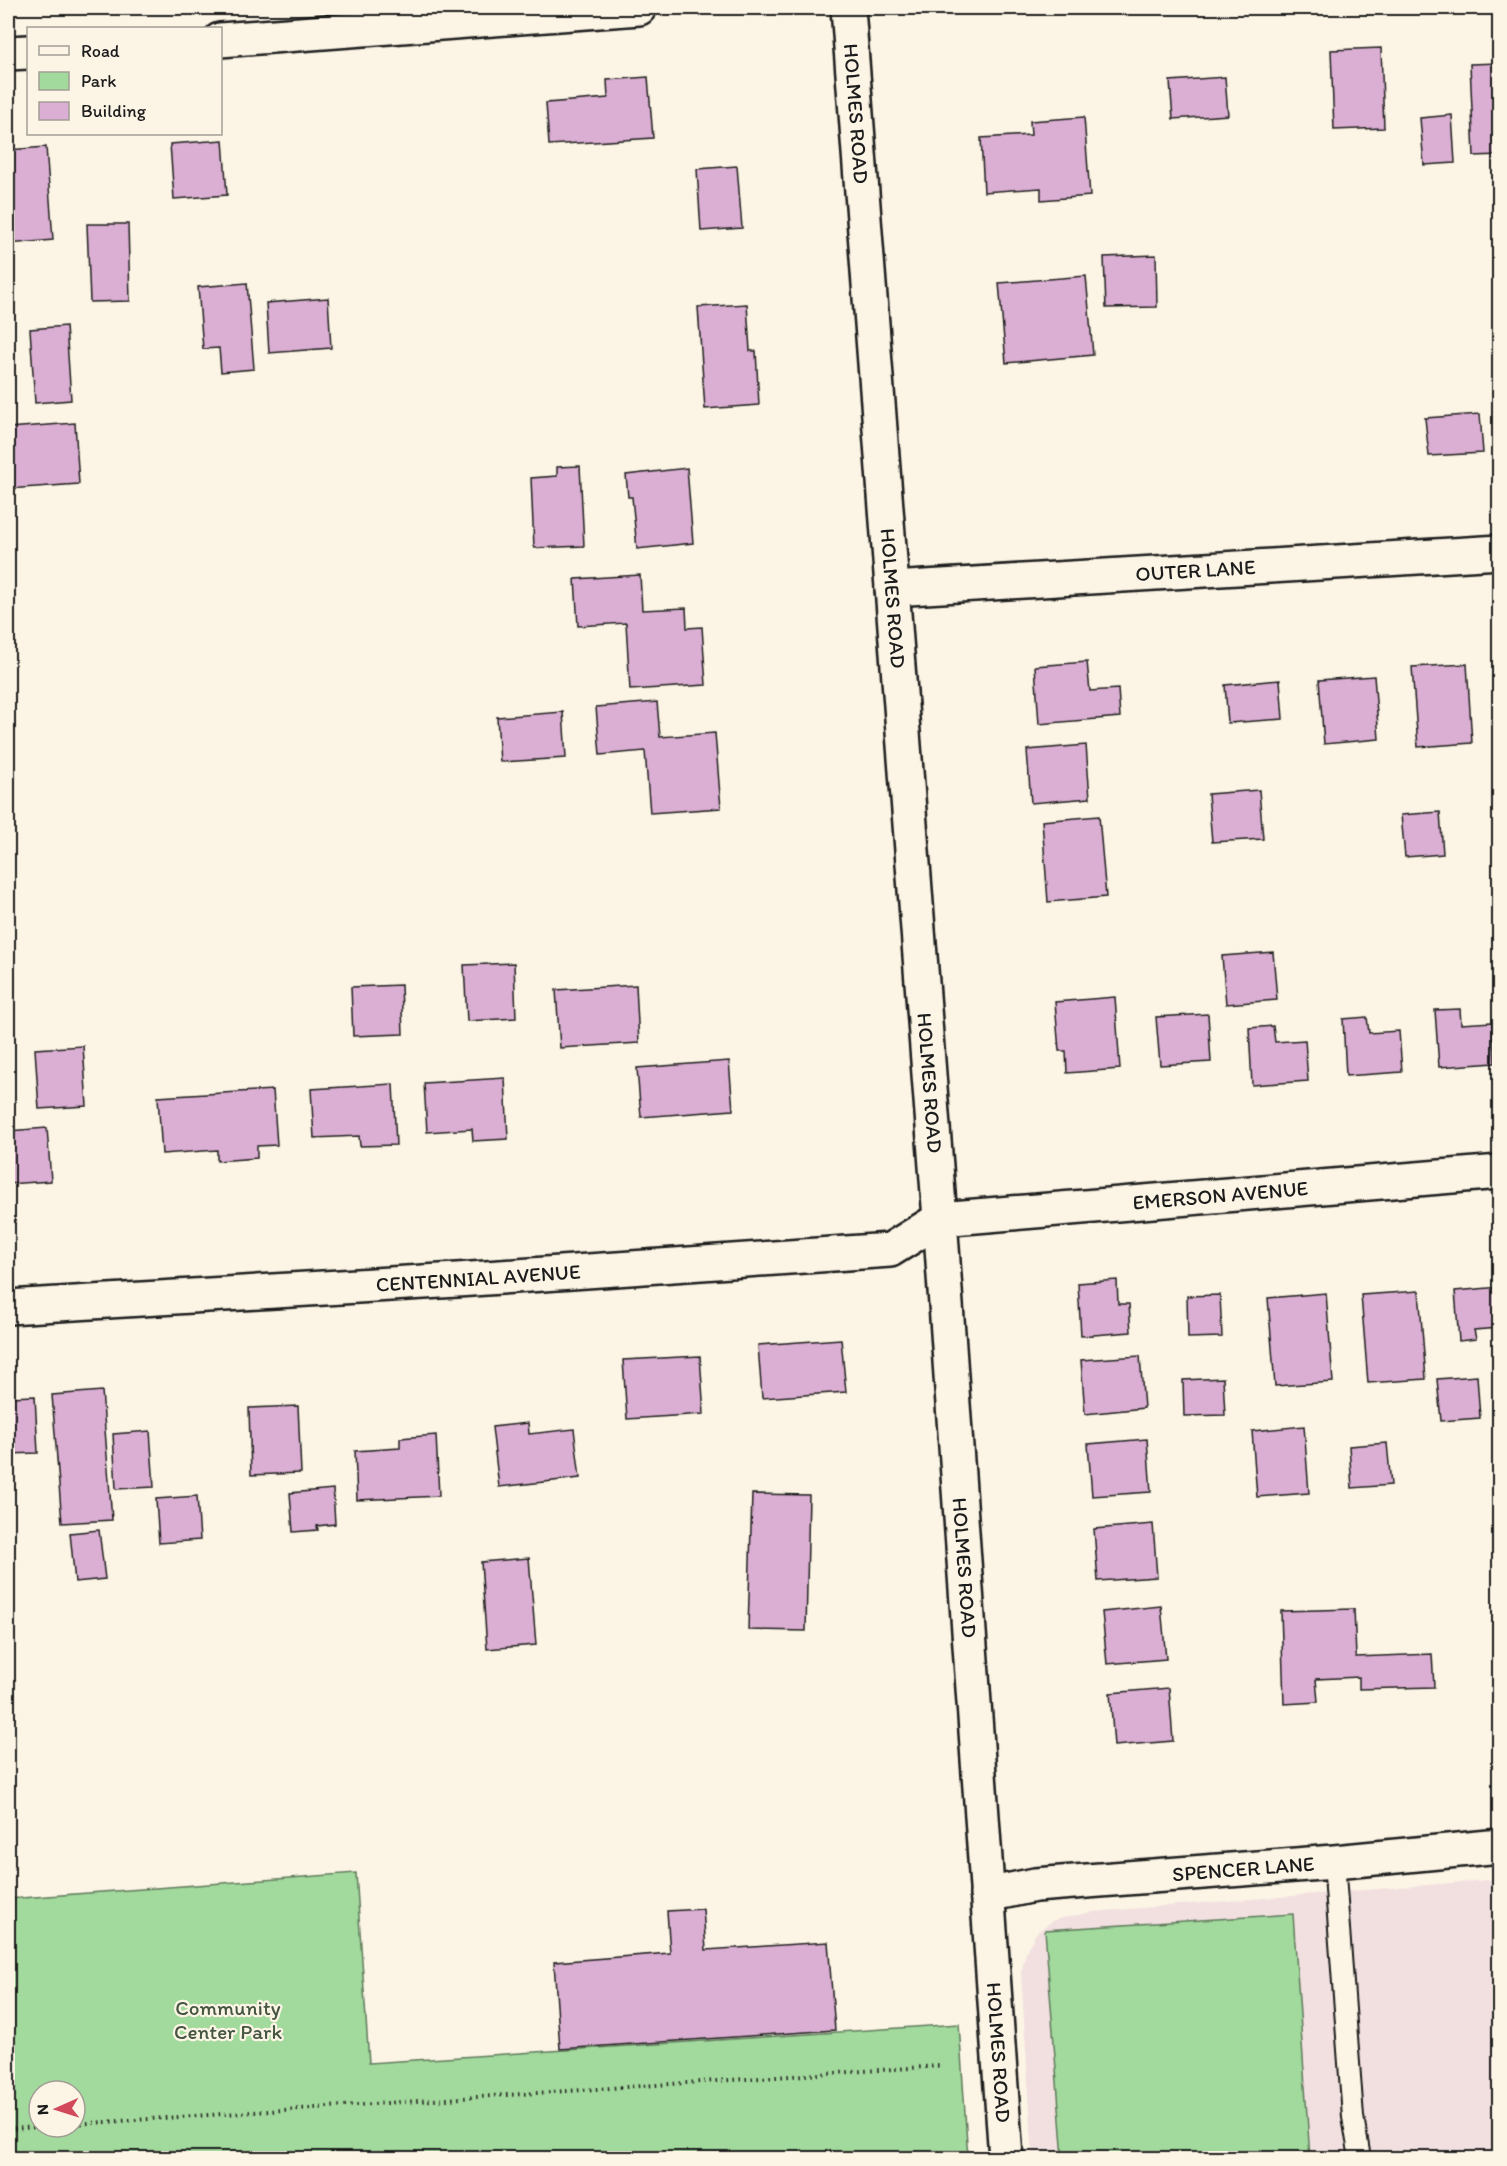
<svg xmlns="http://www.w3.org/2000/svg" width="1507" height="2166" viewBox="0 0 1507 2166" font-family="Itim,sans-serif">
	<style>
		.built { fill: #f2e0e0 }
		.green { fill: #a2d99c; stroke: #5f7a5c; stroke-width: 1.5; fill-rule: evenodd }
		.building { fill: #dbafd3; stroke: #1c1c1c; stroke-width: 1.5 }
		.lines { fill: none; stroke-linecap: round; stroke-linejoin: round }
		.lane-casing { stroke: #1c1c1c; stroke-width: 24 }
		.street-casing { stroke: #1c1c1c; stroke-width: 38 }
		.secondary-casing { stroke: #1c1c1c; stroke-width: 38 }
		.path { stroke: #1c1c1c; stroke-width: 4; stroke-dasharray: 1.5 4.5; stroke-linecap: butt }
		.lane { stroke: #fcf5e5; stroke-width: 20 }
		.street { stroke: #fcf5e5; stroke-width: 33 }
		.secondary { stroke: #fcf5e5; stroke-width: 33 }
		.labels { text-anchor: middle; stroke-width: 4.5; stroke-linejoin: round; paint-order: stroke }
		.street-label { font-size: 21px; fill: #1c1c1c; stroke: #fcf5e5 }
		.park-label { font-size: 21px; fill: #445542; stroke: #fcf5e5 }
	</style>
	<rect width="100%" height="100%" fill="#fcf5e5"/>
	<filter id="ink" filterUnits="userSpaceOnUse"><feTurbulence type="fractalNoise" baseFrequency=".0167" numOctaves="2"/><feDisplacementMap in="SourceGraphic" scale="12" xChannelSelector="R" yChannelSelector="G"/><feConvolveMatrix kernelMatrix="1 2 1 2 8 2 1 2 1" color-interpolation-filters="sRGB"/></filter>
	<g filter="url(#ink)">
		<polygon class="built" points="1499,1879 1499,2158 1033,2158 1021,1972 1027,1949 1037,1932 1054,1920 1092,1912"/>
		<g class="green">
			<path d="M 356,1873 L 369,2063 L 959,2024 L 968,2158 L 8,2158 L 8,1899 ZM 39,2091 L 75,2091 L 75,2127 L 39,2127 Z"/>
			<polygon points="1293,1914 1310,2158 1063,2158 1045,1930"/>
		</g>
		<g class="building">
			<polygon points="1381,48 1384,128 1334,130 1331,50"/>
			<polygon points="1500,63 1500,155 1474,156 1470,64"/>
			<polygon points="648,77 653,138 549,145 546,103 608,98 607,80"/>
			<polygon points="1225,77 1228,115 1173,119 1170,81"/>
			<polygon points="1452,115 1455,163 1424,165 1420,118"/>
			<polygon points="1084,117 1090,196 1041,200 1041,188 984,192 981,138 1031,135 1030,121"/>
			<polygon points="223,140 227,195 174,199 170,144"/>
			<polygon points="46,147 53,240 8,244 8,150"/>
			<polygon points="737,166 742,228 701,231 697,169"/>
			<polygon points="87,224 128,224 130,301 90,302"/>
			<polygon points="1156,255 1157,307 1106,308 1104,257"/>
			<polygon points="1086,276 1093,355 1006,363 999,283"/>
			<polygon points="247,283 254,369 221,372 219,348 203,349 198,287"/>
			<polygon points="328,298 331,348 269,353 266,303"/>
			<polygon points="747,304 750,351 756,351 759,405 705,409 698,307"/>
			<polygon points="66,326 71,400 35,403 30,329"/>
			<polygon points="1480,414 1483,453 1429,456 1425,418"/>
			<polygon points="75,423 79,484 8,489 8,428"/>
			<polygon points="580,466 584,546 534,548 531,478 557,476 557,467"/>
			<polygon points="687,468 693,543 637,549 632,497 628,497 626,475"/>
			<polygon points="640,575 642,610 686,608 687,628 702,627 706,685 630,690 626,623 578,626 575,579"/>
			<polygon points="1087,662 1090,691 1118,689 1120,717 1039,724 1035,666"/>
			<polygon points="1467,664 1472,743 1418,747 1412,667"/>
			<polygon points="1374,676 1379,739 1324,744 1319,680"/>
			<polygon points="1280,680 1283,719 1228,723 1225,685"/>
			<polygon points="657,702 660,737 715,733 721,808 650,813 645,751 600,755 596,707"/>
			<polygon points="563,712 566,758 500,762 497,717"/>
			<polygon points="1086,745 1090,798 1031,803 1027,750"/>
			<polygon points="1259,790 1263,839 1212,842 1208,794"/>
			<polygon points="1440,812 1443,854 1405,857 1401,815"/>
			<polygon points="1099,816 1106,897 1048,902 1042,821"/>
			<polygon points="1273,952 1277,1000 1226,1004 1222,956"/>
			<polygon points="514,963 516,1018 467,1021 464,965"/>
			<polygon points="401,985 403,1034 353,1036 351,987"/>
			<polygon points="636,985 639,1043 560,1048 556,990"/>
			<polygon points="1115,997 1120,1069 1067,1073 1066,1051 1059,1051 1055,1002"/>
			<polygon points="1460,1009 1461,1024 1492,1022 1495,1063 1439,1067 1435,1010"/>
			<polygon points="1208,1014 1211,1062 1160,1065 1156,1017"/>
			<polygon points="1367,1017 1369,1033 1399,1031 1402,1072 1346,1076 1343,1019"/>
			<polygon points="1273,1026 1275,1042 1305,1040 1308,1081 1252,1085 1249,1028"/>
			<polygon points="83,1046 87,1106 39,1109 35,1049"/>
			<polygon points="729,1061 733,1110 641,1117 637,1068"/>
			<polygon points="505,1078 508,1139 473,1141 472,1129 427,1132 424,1083"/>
			<polygon points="393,1084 396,1145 360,1146 359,1136 314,1138 311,1089"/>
			<polygon points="273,1090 277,1145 257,1146 257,1158 217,1161 217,1150 162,1154 158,1097"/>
			<polygon points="47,1128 51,1181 8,1184 8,1131"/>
			<polygon points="1117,1280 1118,1304 1129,1304 1131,1332 1081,1336 1078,1283"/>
			<polygon points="1500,1287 1500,1328 1474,1330 1476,1339 1459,1341 1455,1291"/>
			<polygon points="1419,1291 1426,1379 1368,1383 1361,1295"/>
			<polygon points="1326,1293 1333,1382 1275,1386 1268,1298"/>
			<polygon points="1220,1295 1222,1337 1188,1338 1187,1296"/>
			<polygon points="841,1339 846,1392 762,1398 758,1345"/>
			<polygon points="700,1356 704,1414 627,1419 623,1360"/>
			<polygon points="1140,1356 1144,1408 1085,1414 1081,1360"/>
			<polygon points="1477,1376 1480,1418 1441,1421 1437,1379"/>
			<polygon points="1223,1378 1225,1415 1184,1416 1183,1380"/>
			<polygon points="102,1391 112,1520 62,1523 52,1395"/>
			<polygon points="35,1396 38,1453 8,1454 8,1397"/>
			<polygon points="298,1406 301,1473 251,1475 249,1408"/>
			<polygon points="528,1423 529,1434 574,1429 580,1478 499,1487 492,1427"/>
			<polygon points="1304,1426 1309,1493 1257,1497 1252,1431"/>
			<polygon points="150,1431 154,1487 116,1489 113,1434"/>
			<polygon points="436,1435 439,1496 357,1500 355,1451 400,1448 400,1438"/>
			<polygon points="1147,1439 1151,1492 1092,1496 1088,1444"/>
			<polygon points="1387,1443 1391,1485 1352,1488 1349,1446"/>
			<polygon points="333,1489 335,1524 317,1526 318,1530 293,1532 290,1493"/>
			<polygon points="752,1494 809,1495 806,1631 748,1630"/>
			<polygon points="197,1496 200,1540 159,1543 156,1499"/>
			<polygon points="1153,1524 1157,1577 1098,1581 1094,1529"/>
			<polygon points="99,1530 105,1579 75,1582 70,1533"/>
			<polygon points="529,1558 536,1645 487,1649 481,1562"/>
			<polygon points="1161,1606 1166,1659 1107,1664 1102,1612"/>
			<polygon points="1354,1609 1356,1657 1432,1654 1434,1687 1359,1689 1359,1677 1316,1679 1318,1702 1284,1704 1281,1611"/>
			<polygon points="1169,1688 1173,1741 1114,1746 1110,1693"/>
			<polygon points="703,1909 706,1950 828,1942 835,2030 560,2049 554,1962 670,1953 667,1911"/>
		</g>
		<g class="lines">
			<g class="lane-casing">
				<polyline id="lane" points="1334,1862 1353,2117 1360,2158"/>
			</g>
			<g class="street-casing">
				<g id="street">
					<polyline points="220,40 639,8"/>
					<polyline points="8,53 28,52"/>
					<path id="s1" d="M 892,589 L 1500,552"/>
					<path id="s2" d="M 8,1307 L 457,1280 L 890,1250 L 940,1219 L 1500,1172"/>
				</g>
			</g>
			<g class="secondary-casing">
				<g id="secondary">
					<path id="s3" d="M 848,8 L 940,1219 L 1006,2158"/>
					<path id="s4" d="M 987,1895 L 1035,1885 L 1334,1862 L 1500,1846"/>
				</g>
			</g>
			<g class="path">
				<polyline points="75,2124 939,2066"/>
				<polyline points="8,2129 39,2127"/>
			</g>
			<use href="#lane" class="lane"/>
			<use href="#street" class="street"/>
			<use href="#secondary" class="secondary"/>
		</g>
	</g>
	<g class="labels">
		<g class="street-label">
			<text dy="7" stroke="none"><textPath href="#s3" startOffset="106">HOLMES ROAD</textPath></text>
			<text dy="7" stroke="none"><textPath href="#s1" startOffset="304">OUTER LANE</textPath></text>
			<text dy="7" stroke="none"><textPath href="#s3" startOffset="592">HOLMES ROAD</textPath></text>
			<text dy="7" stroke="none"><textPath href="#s3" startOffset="1078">HOLMES ROAD</textPath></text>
			<text dy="7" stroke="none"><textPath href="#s2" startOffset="1224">EMERSON AVENUE</textPath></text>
			<text dy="7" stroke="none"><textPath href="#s2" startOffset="471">CENTENNIAL AVENUE</textPath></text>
			<text dy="7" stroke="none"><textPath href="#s3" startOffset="1564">HOLMES ROAD</textPath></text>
			<text dy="7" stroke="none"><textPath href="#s4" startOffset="258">SPENCER LANE</textPath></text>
			<text dy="7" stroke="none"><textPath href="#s3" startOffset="2050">HOLMES ROAD</textPath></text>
		</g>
		<g class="park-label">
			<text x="228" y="2015">Community<tspan x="228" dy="24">Center Park</tspan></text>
		</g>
	</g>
	<rect width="1507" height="2166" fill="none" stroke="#fcf5e5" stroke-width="30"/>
	<rect x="15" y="15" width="1477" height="2136" fill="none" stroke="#1c1c1c" stroke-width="2" filter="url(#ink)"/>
	<rect x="27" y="27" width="195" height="108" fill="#fcf5e5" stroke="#a29e95" stroke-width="1.5"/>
	<rect x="39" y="46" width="30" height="9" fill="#fcf5e5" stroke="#a29e95" stroke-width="1.5"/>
	<text x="81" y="57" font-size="18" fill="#1c1c1c">Road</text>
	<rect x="39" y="72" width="30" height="18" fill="#a2d99c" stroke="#a29e95" stroke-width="1.5"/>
	<text x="81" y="87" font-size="18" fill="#1c1c1c">Park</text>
	<rect x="39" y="102" width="30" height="18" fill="#dbafd3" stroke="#a29e95" stroke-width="1.5"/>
	<text x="81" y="117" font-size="18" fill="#1c1c1c">Building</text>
	<g transform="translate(57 2109) rotate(267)"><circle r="28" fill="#fcf5e5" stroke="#a29e95" stroke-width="1.5"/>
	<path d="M0-4.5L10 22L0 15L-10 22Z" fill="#d1495b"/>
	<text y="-9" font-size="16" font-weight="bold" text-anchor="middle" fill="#1c1c1c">N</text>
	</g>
</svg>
